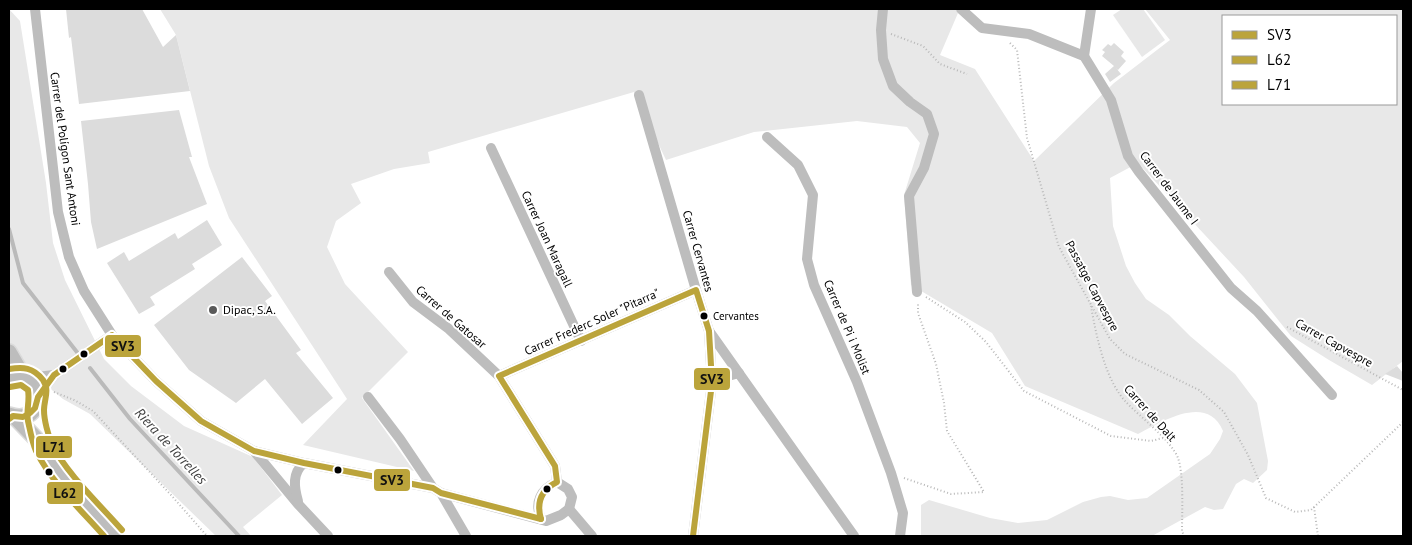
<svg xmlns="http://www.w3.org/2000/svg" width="1412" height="545" viewBox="0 0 1412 545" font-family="'PT Sans',sans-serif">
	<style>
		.green { fill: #e8e8e8; fill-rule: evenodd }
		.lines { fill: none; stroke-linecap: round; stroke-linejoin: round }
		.stream { stroke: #bababa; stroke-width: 4 }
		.building { fill: #dcdcdc }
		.primary-casing { stroke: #dbdbdb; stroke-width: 18 }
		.path { stroke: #b8b8b8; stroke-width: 2; stroke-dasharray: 1 2.5; stroke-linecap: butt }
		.minor { stroke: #bdbdbd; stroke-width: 10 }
		.primary { stroke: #bdbdbd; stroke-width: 15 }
		.bus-1-casing { stroke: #fff; stroke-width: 10 }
		.bus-2-casing { stroke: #fff; stroke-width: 10 }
		.bus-3-casing { stroke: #fff; stroke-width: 10 }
		.bus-1 { stroke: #bba43b; stroke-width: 6 }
		.bus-2 { stroke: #bba43b; stroke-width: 6 }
		.bus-3 { stroke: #bba43b; stroke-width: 6 }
		.poi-dot { fill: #595959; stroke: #fff; stroke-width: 2 }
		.bus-dot { fill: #000; stroke: #fff; stroke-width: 2 }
		.labels { text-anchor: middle; stroke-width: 4; stroke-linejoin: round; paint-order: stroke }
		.bus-label { font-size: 11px; fill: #000; stroke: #fff; text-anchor: start }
		.street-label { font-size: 12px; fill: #000; stroke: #fff }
		.poi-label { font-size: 12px; fill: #000; stroke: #fff; text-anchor: start }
		.water-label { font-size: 14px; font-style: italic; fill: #3e3e3e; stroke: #fff }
		.line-badge { stroke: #fff; stroke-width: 2 }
		.pale-badge-label { font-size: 14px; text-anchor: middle; font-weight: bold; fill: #111 }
	</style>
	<rect width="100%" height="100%" fill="#fff"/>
	<g class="green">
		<polygon points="9,9 20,21 46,183 53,243 65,280 104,359 131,386 184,426 253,457 282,495 243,527 251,536 216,536 90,414 63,399 42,382 29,367 9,366"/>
		<path d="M 160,9 L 955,9 L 958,13 L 940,55 L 975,69 L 1034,161 L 1114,83 L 1170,40 L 1145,9 L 1403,9 L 1403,361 L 1372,385 L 1329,360 L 1291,336 L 1244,277 L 1138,163 L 1110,178 L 1113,226 L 1126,266 L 1135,283 L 1146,299 L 1169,315 L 1190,336 L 1235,374 L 1257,403 L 1268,461 L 1267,470 L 1253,483 L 1244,479 L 1236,484 L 1223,509 L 1214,510 L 1205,507 L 1152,536 L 921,536 L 921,505 L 929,500 L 990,518 L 1018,523 L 1047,520 L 1083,502 L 1101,497 L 1110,496 L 1128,500 L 1147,498 L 1210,454 L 1220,439 L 1223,431 C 1207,393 1162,422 1138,434 L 1025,386 L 992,333 L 911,285 L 904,195 L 920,143 L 907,127 L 857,121 L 754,132 L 666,160 L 634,92 L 428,152 L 430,163 L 394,169 L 351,184 L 361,203 L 336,221 L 327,247 L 345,284 L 408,352 L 362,398 L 414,471 L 303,445 L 347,399 L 229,218 L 209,166 L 176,35 ZM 1223,16 L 1396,16 L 1396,104 L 1223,104 Z"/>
		<polygon points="1122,9 1143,9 1165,40 1142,57 1113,15"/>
	</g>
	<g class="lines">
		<g class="stream">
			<polyline points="9,229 23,283 80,356"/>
			<polyline points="90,368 130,419 239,536"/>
		</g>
	</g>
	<g class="building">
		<polygon points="66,9 142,9 163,47 176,35 190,91 79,104 71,37 69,38"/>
		<polygon points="1114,43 1124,52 1121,56 1126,61 1118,70 1116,68 1121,74 1110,82 1105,74 1114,66 1102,56 1105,52 1102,50 1108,44 1111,46"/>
		<polygon points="179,110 192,157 189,157 207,204 97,249 91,222 88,184 81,121"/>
		<polygon points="207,220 222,245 192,264 195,269 150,297 155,305 139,314 107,263 124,252 129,261 175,233 178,239"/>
		<polygon points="242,257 272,296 265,301 301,350 296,353 333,398 302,424 265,379 236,403 189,370 154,325"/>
		<polygon points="1397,366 1403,373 1403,381 1385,374"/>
	</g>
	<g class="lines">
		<g class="primary-casing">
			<g id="primary">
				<polyline points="9,352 23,376"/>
				<path d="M 9,378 C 46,364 48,429 9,415"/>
				<polyline points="15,417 43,446 56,468 115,536"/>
			</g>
		</g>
		<g class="path">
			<polyline points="891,34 923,46 940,64 967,74"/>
			<polyline points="1010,43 1017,50 1027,138 1059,247 1110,339 1125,354 1199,390 1224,412 1248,455 1266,498 1295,512 1311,510 1403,422"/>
			<polyline points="926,297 965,322 986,342 1024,391 1111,436 1151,441 1163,438"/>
			<path d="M 1091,306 C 1096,335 1105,380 1126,402 C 1140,417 1171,440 1178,458 C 1184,475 1182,512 1182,531 L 1184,536"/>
			<polyline points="1287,327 1403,390"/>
			<polyline points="54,392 74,400 93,411 171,495 207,536"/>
			<polyline points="904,478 951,494 984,492 947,431 944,403 936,364 918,313 918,302"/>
			<polyline points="1314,507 1318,536"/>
		</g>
		<g class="minor">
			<polyline points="35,9 58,212 69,257 84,291 112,335 156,381 201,421 254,451 304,463 433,488 441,493 546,521 561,515 569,509 572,497 568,489 557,482 555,466 499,376 449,329 413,302 389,272"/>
			<polyline points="883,9 881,30 883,59 893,86 910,102 927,114 934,134 924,168 909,196 917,292"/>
			<polyline points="961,9 982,28 1029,34 1084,56 1111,100 1128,156 1139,172 1231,288 1257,311 1332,395"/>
			<polyline points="1084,56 1091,9"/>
			<polyline points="639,95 696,290 709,331 712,383 693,536"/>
			<polyline points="767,137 798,165 813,195 807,259 814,285 857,382 891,473 903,513 900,536"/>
			<polyline points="491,148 581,341"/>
			<polyline points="709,331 854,536"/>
			<polyline points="499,376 696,290"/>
			<polyline points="28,378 54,375"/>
			<polyline points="712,383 721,378 739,373"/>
			<polyline points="38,397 54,375 112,335"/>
			<polyline points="368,397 400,439 433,488"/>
			<polyline points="254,451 298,504 328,536"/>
			<polyline points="441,493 466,536"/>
			<path d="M 298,501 C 294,487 292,473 304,463"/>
			<polyline points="569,509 592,536"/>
			<path d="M 541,519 C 534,502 541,489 557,482"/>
		</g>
		<use href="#primary" class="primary"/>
		<g class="bus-1-casing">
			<g id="bus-1">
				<polyline points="9,419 13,416 23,417 30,413 35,408 38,397 54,375 112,335 156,381 201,421 254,451 304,463 433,488 441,493 541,519"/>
				<path d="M 541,519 C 536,502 541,490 557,482 L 555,466 L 499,376 L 696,290 L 709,331 L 712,383 L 693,536"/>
			</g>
		</g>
		<g class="bus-2-casing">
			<path id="bus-2" d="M 10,387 L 21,385 L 28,390 C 30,401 26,410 28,421 C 30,430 32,442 36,451 C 52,483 80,509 104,536"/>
		</g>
		<g class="bus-3-casing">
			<path id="bus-3" d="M 9,369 C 23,367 33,367 43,380 C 50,390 44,400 44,410 C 44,420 48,435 52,444 C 65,472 101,506 122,530"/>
		</g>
		<use href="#bus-1" class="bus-1"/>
		<use href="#bus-2" class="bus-2"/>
		<use href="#bus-3" class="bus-3"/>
	</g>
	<circle class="poi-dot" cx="213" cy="310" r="5"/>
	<g class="bus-dot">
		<circle cx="704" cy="316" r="4.5"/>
		<circle cx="84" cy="354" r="4.5"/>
		<circle cx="63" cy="369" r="4.5"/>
		<circle cx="338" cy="470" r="4.5"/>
		<circle cx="49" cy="472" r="4.5"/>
		<circle cx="547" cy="489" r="4.5"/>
	</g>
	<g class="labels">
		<g class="bus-label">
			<text x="713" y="320">Cervantes</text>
		</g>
		<g class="street-label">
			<text transform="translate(65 149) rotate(82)" y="4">Carrer del Polígon Sant Antoni</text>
			<text transform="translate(1169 188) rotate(53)" y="4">Carrer de Jaume I</text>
			<text transform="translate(547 239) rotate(65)" y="4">Carrer Joan Maragall</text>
			<text transform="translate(698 251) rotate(74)" y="4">Carrer Cervantes</text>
			<text transform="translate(1092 286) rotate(62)" y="4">Passatge Capvespre</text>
			<text transform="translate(451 317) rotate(41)" y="4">Carrer de Gatosar</text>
			<text transform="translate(592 322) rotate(-24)" y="4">Carrer Frederc Soler "Pitarra"</text>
			<text transform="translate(847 327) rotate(67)" y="4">Carrer de Pi i Molist</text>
			<text transform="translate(1334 343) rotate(29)" y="4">Carrer Capvespre</text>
			<text transform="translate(1150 413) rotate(48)" y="4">Carrer de Dalt</text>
		</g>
		<g class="poi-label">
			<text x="223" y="314">Dipac, S.A.</text>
		</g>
		<g class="water-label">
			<text transform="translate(171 446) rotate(47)" y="5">Riera de Torrelles</text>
		</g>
	</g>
	<g class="line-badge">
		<rect x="104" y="334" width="38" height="24" rx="5" fill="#bba43b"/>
		<rect x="693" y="367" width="38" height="24" rx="5" fill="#bba43b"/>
		<rect x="35" y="435" width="38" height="24" rx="5" fill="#bba43b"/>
		<rect x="373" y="468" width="38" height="24" rx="5" fill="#bba43b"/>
		<rect x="46" y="481" width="38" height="24" rx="5" fill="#bba43b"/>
	</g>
	<g class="pale-badge-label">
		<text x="123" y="351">SV3</text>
		<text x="712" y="384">SV3</text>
		<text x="54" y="452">L71</text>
		<text x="392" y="485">SV3</text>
		<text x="65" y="498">L62</text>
	</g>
	<rect width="1412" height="545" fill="none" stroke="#000000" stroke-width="20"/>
	<rect x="1222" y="15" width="175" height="90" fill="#ffffff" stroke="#999999"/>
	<rect x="1232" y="31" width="25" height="8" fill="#bba43b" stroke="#999999"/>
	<text x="1267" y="40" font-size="15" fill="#000000">SV3</text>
	<rect x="1232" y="56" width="25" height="8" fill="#bba43b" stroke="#999999"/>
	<text x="1267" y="65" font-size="15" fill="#000000">L62</text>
	<rect x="1232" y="81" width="25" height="8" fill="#bba43b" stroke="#999999"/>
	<text x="1267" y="90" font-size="15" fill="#000000">L71</text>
</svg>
